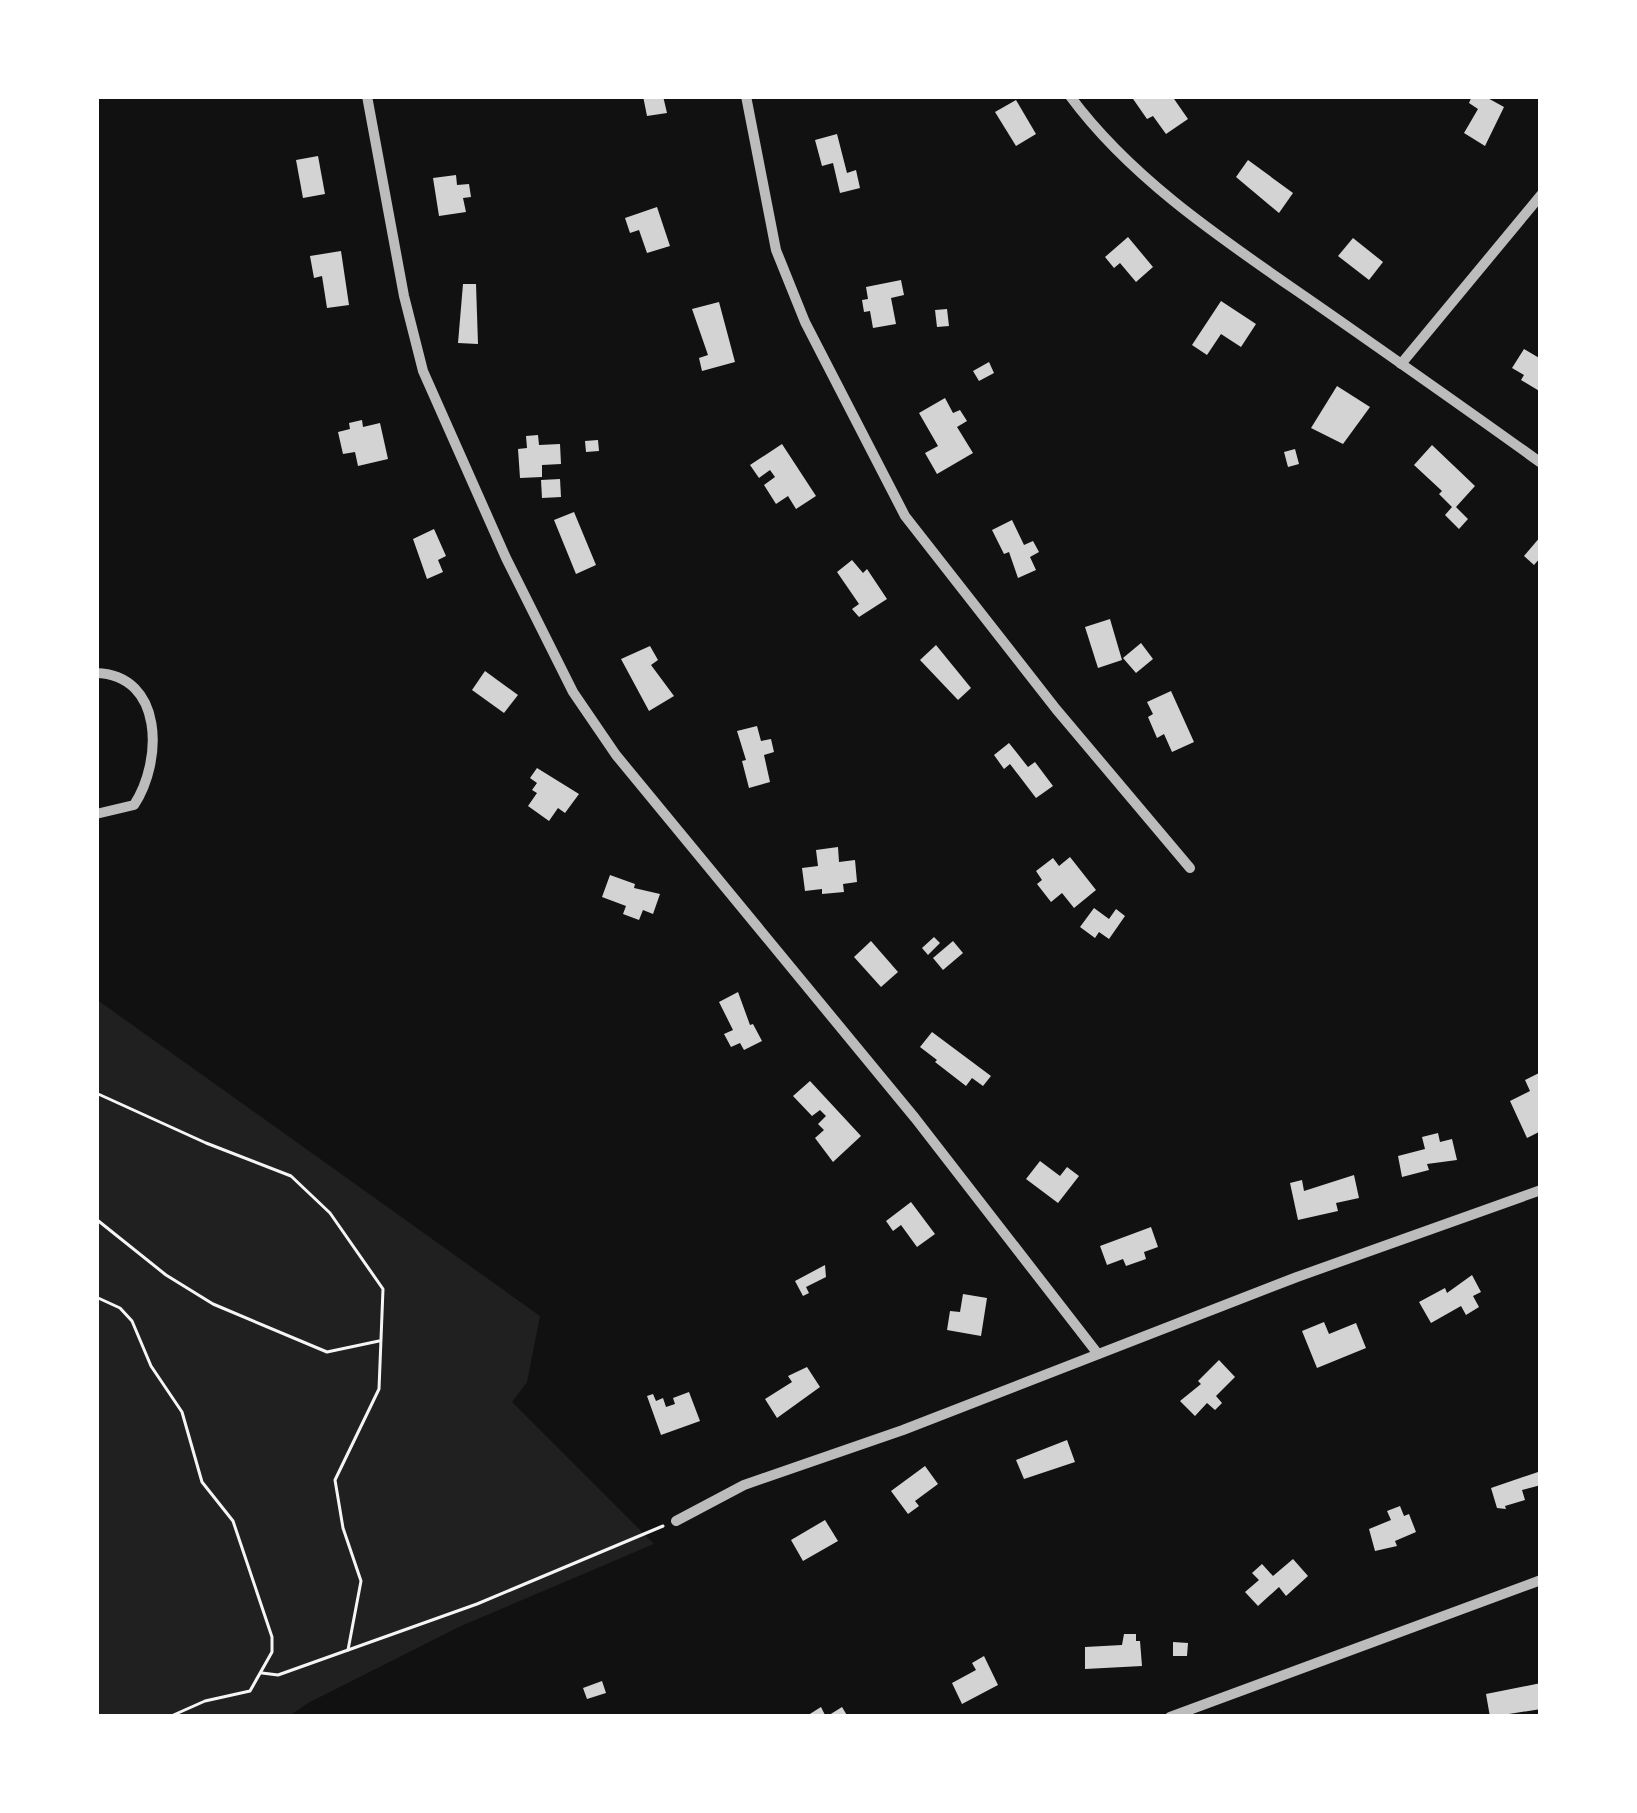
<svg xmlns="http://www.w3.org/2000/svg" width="1637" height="1813" viewBox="0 0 1637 1813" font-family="'Asap Condensed',sans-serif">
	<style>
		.green { fill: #202020 }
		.building { fill: #d3d3d3 }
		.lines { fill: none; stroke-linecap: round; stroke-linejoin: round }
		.path { stroke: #f5f5f5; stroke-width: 3 }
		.minor { stroke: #bcbcbc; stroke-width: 10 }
	</style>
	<rect width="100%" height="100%" fill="#111"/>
	<polygon class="green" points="96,999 540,1316 527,1382 512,1402 654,1544 461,1626 308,1703 288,1717 96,1717"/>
	<g class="building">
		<polygon points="643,96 663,96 667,113 647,116"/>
		<polygon points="1131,96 1172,96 1188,119 1166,134 1153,116 1147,119"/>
		<polygon points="1472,96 1484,96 1504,107 1485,146 1464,133 1478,109 1469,103"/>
		<polygon points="1016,100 1036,134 1016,146 995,112"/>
		<polygon points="837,134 847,173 856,170 860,188 840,193 833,163 822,166 815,140"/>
		<polygon points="318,156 325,194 303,198 296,160"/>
		<polygon points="1248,160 1293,193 1279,213 1236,177"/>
		<polygon points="456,175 457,185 469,184 471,197 463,198 466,212 439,216 433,178"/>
		<polygon points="657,207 670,246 647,253 639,230 630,233 625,218"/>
		<polygon points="1128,237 1153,267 1136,282 1120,263 1114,268 1105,257"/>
		<polygon points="1353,238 1383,262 1369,280 1338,256"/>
		<polygon points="341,251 349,305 327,308 322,276 314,278 310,256"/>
		<polygon points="901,280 904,295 891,298 896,324 873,328 870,311 864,312 862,300 868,299 866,287"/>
		<polygon points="463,284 476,284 478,344 458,343"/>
		<polygon points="1221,301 1256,324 1241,347 1221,334 1207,355 1192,345"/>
		<polygon points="719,302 735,362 702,371 699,358 708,355 692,309"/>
		<polygon points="947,309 949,326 937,327 935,310"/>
		<polygon points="1524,349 1541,359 1541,392 1521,380 1524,375 1512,368"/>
		<polygon points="989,362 994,373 979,381 973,371"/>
		<polygon points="1337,386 1370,407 1343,444 1311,428"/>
		<polygon points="945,398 953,413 960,410 967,421 957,427 973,453 937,474 925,453 938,446 919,413"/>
		<polygon points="362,420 363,427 380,423 388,459 358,466 355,452 343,454 338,432 350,429 349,423"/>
		<polygon points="538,435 539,445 560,444 561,464 542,465 542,477 520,478 518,449 527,448 526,436"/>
		<polygon points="598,440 599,451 586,452 585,441"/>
		<polygon points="782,444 816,496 796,509 788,496 776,504 764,485 775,477 770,470 759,478 750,465"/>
		<polygon points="1432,445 1475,486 1456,507 1468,519 1459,529 1445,515 1452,507 1439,494 1442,491 1414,465"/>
		<polygon points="1295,449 1299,464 1288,467 1284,452"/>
		<polygon points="560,479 561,497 542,498 541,480"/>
		<polygon points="574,512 596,565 576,574 554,520"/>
		<polygon points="1012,520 1024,545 1033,541 1039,552 1030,557 1036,570 1018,578 1009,552 1004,554 992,530"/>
		<polygon points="434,529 446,556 438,560 443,572 427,579 413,539"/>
		<polygon points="1541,536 1541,557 1534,565 1524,556"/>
		<polygon points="852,560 863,573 867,569 887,599 859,617 852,609 859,604 837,572"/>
		<polygon points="1110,619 1122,660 1098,668 1085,627"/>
		<polygon points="1141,643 1153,659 1136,673 1123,658"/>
		<polygon points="936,645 971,688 958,700 920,660"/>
		<polygon points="650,646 658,660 651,665 674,696 649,711 621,659"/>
		<polygon points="485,671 518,695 504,713 472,690"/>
		<polygon points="1171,691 1194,742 1172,752 1164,734 1157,738 1148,717 1153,714 1147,702"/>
		<polygon points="757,726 761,741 771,739 774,752 764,755 770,782 749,788 742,761 746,760 737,731"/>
		<polygon points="1009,743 1028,767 1035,762 1053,786 1036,798 1010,764 1004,769 994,755"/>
		<polygon points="537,768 579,794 565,813 558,808 549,821 528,806 537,793 532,790 537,783 530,778"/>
		<polygon points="838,847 839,862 855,860 857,882 843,884 844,892 822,894 822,889 805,891 802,868 818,866 816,850"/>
		<polygon points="1070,857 1096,890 1074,908 1062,893 1051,902 1037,884 1042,880 1036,871 1053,858 1059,866"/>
		<polygon points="610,875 635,884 634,888 660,894 653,914 643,910 639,920 623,914 626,906 602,897"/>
		<polygon points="1094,908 1109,919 1116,909 1125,916 1109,939 1099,932 1095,938 1080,927"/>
		<polygon points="934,937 940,943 928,955 922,948"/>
		<polygon points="871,941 898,972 881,987 854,957"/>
		<polygon points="953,941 963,953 943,970 933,958"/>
		<polygon points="738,992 750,1025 753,1024 762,1041 744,1050 740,1043 731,1047 724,1034 733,1030 719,1002"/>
		<polygon points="932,1032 991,1076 983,1086 972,1078 966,1086 935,1062 937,1060 920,1047"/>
		<polygon points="1539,1073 1541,1131 1527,1138 1510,1101 1530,1091 1525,1080"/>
		<polygon points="810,1081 861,1136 833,1162 815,1138 824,1130 818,1124 826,1116 820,1110 812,1116 793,1096"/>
		<polygon points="1438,1133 1440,1142 1452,1139 1457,1160 1427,1164 1429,1170 1402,1177 1398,1156 1425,1149 1422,1137"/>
		<polygon points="1040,1161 1060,1176 1067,1167 1079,1176 1058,1203 1026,1179"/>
		<polygon points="1354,1175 1359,1198 1336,1203 1338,1211 1298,1220 1290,1183 1302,1180 1304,1191"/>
		<polygon points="911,1202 935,1234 917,1247 901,1225 893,1231 886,1221"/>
		<polygon points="1151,1227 1158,1247 1144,1252 1146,1259 1126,1266 1123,1259 1107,1265 1100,1246"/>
		<polygon points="825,1265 826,1277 806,1287 809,1293 803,1296 795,1281"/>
		<polygon points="1472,1275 1481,1292 1473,1296 1479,1307 1466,1315 1461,1306 1431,1323 1419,1302 1445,1288 1447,1293"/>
		<polygon points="963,1294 987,1298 981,1336 947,1330 950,1311 960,1312"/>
		<polygon points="1324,1322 1329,1334 1356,1323 1366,1348 1317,1368 1302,1331"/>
		<polygon points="1219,1360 1235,1377 1216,1396 1222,1403 1215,1410 1207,1403 1195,1416 1180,1401 1201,1384 1198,1381"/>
		<polygon points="807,1367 820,1387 777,1418 765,1399 792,1382 788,1376"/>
		<polygon points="689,1392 700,1421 661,1435 647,1396 653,1394 656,1401 663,1398 666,1407 675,1404 673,1398"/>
		<polygon points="1067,1440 1075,1462 1024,1479 1016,1460"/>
		<polygon points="925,1466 938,1484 915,1501 919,1506 908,1514 891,1491"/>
		<polygon points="1541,1471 1541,1485 1522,1490 1525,1500 1505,1506 1506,1509 1497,1508 1491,1488"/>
		<polygon points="1400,1506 1404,1516 1409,1514 1416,1532 1395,1541 1397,1546 1375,1551 1369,1529 1391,1520 1387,1511"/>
		<polygon points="825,1520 838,1541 803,1561 791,1540"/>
		<polygon points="1293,1559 1308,1576 1286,1596 1279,1587 1258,1606 1245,1592 1259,1580 1252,1573 1262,1564 1273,1576"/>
		<polygon points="1124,1634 1136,1634 1136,1641 1140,1641 1142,1666 1085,1669 1085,1647 1122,1645"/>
		<polygon points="1173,1642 1188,1643 1187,1656 1173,1656"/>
		<polygon points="984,1656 998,1685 962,1704 952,1683 976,1670 972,1663"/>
		<polygon points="602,1681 606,1693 587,1699 583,1688"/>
		<polygon points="1541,1683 1541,1709 1490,1717 1486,1694"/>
		<polygon points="821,1707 826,1717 842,1707 848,1717 805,1717"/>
	</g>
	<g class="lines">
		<g class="path">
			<polyline points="96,1093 206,1143 291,1176 330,1213 383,1289 379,1389 335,1480 343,1528 361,1581 348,1650"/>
			<polyline points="96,1219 166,1275 213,1304 327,1352 379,1341"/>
			<polyline points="96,1297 120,1308 132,1321 151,1366 182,1412 202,1482 233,1521 272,1637 272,1652 250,1691 205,1701 169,1717"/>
			<polyline points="262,1673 278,1675 477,1604 663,1526"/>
			<polyline points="96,1716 97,1717"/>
		</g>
		<g class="minor">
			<polyline points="367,96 404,296 423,371 506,558 573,692 616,755 915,1118 1098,1354"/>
			<polyline points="746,96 776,250 805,322 905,516 1056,709 1190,868"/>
			<path d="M 1070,96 C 1135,184 1234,247 1323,309 C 1396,360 1469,411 1541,463"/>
			<polyline points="1401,364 1541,195"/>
			<path d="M 96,673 C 164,675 163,761 134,805 L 96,814"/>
			<polyline points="676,1521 744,1485 903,1430 1297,1277 1541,1190"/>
			<polyline points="1170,1717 1541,1580"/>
		</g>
	</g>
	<rect width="1637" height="1813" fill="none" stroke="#ffffff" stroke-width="198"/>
</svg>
